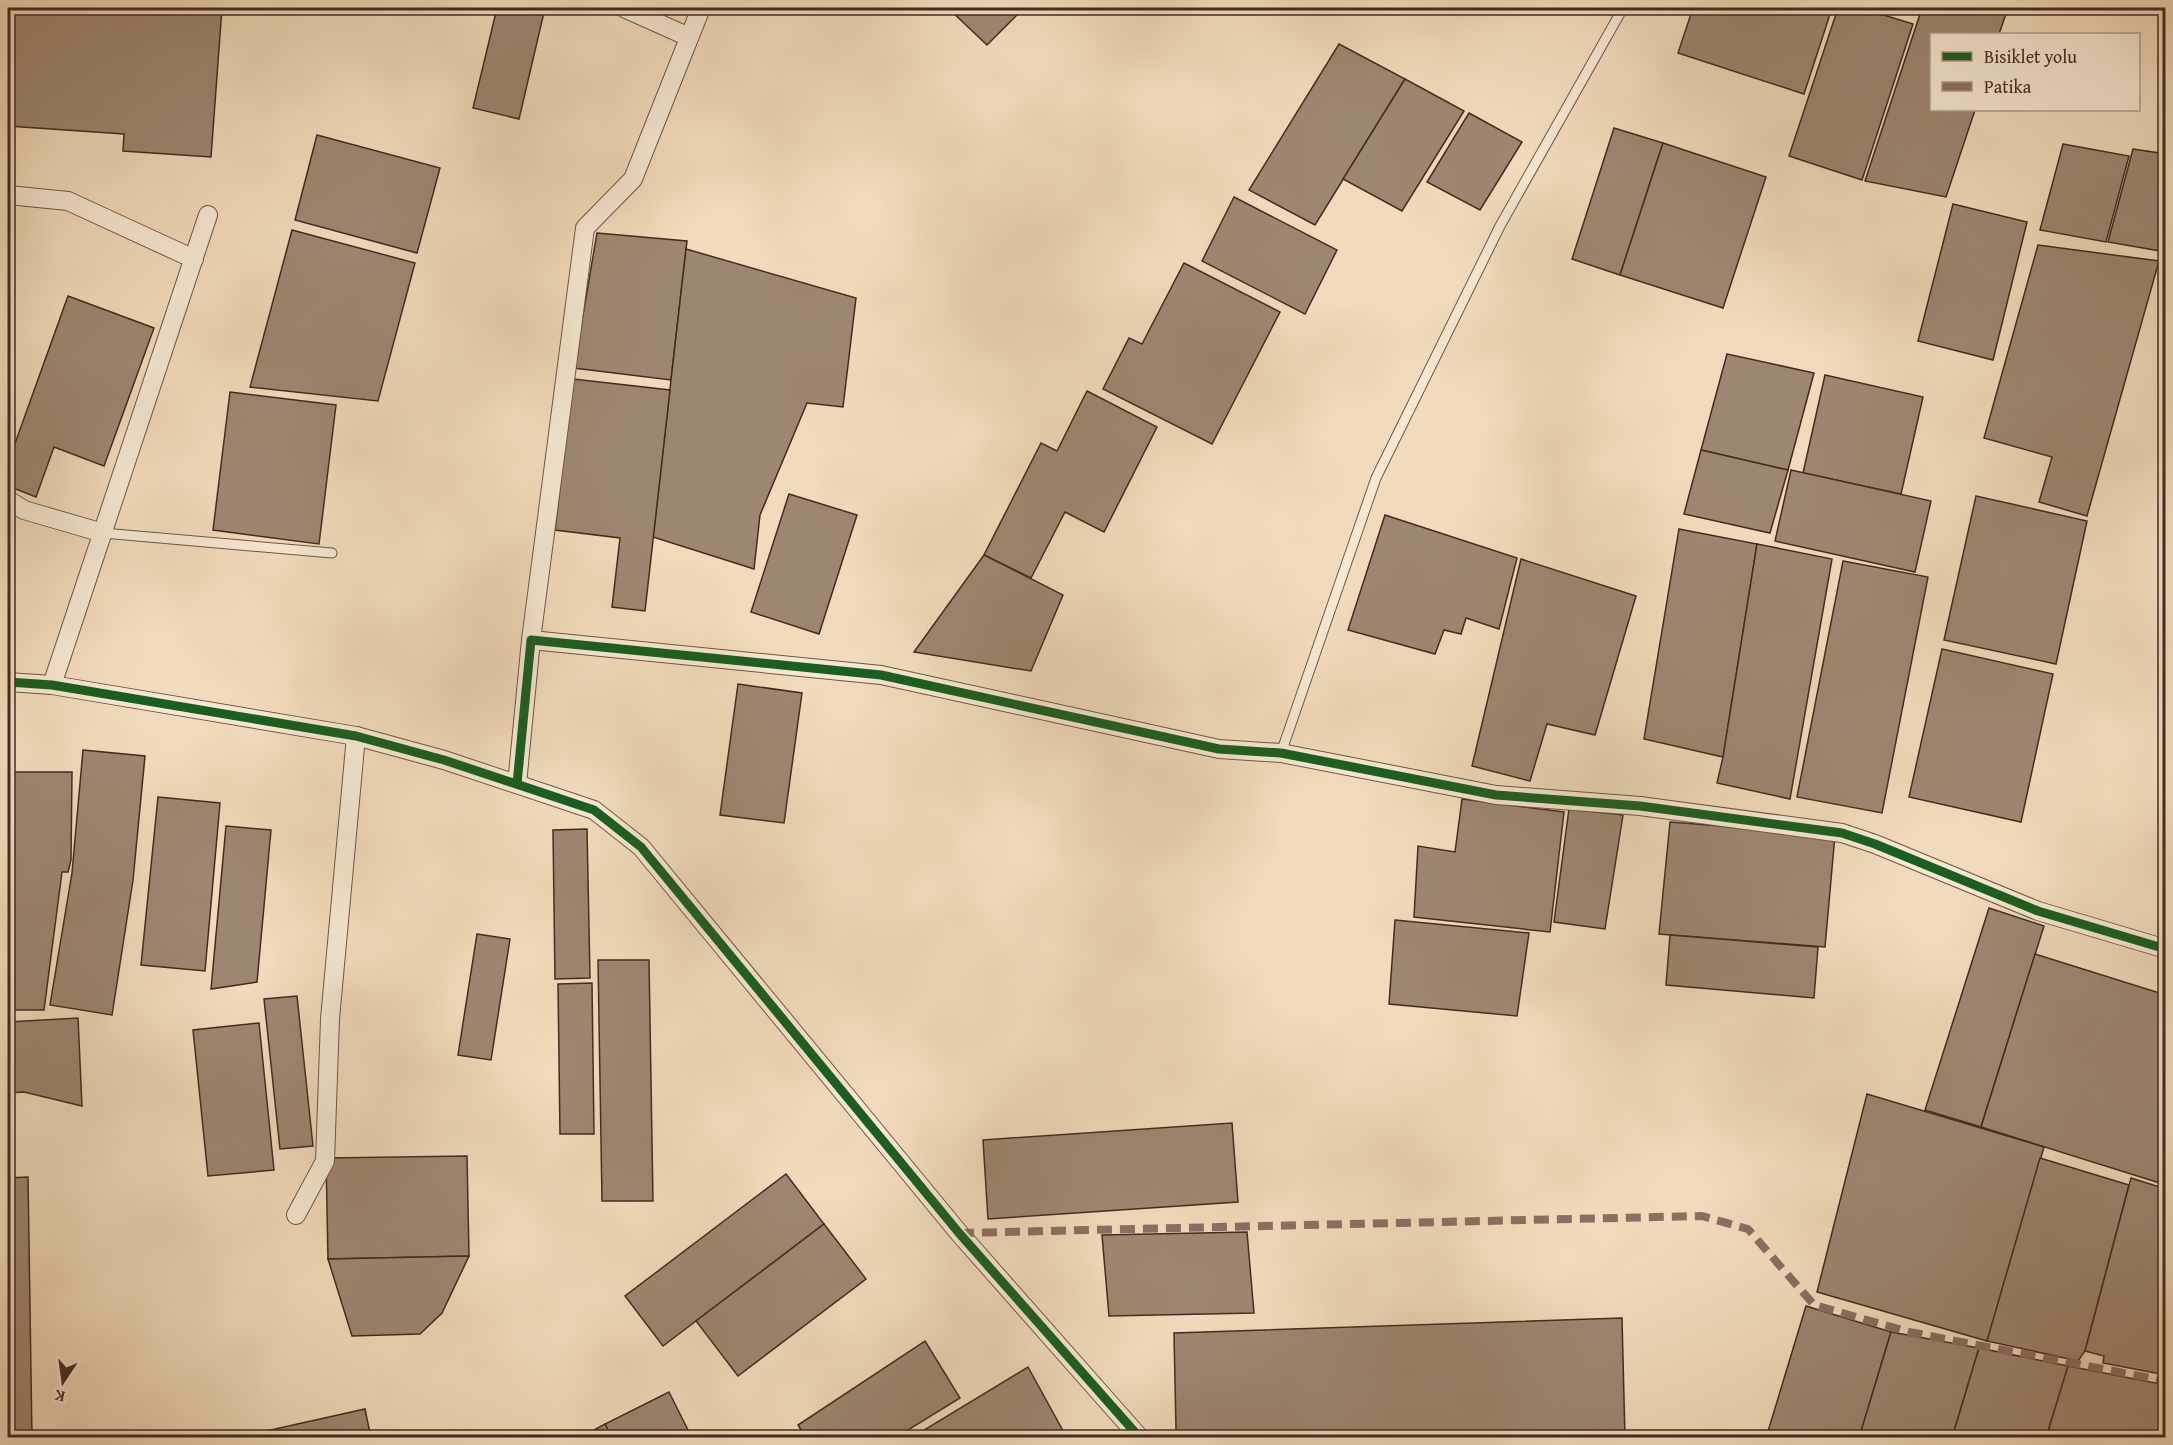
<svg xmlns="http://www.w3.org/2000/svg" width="2173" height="1445" viewBox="0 0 2173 1445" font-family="'Gentium Book Plus',serif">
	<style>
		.building { fill: #9e8772; stroke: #432b21; stroke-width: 1.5 }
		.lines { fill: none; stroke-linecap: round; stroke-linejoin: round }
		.service-casing { stroke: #6f5748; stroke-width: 11 }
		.minor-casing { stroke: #6f5748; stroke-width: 20 }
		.service { stroke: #f7e8d3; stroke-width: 9 }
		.minor { stroke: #f7e8d3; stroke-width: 18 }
		.quiet { stroke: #8d6e63; stroke-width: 8; stroke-dasharray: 15 8; stroke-linecap: butt }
		.cycleway-casing { stroke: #f7e8d3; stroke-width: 13 }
		.cycleway { stroke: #1b5e20; stroke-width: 9 }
	</style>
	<rect width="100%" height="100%" fill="#f2dbbc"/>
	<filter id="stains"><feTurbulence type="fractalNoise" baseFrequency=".00333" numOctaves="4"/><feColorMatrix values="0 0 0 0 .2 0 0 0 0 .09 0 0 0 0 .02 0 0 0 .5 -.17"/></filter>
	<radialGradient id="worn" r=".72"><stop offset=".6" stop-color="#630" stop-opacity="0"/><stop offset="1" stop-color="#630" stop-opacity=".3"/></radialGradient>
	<g class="building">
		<polygon points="8,8 222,8 211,157 123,151 124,134 8,126"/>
		<polygon points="497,8 545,8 519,119 473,108"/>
		<polygon points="948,8 1024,8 987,45"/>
		<polygon points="1693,8 1832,8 1804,94 1678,53"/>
		<polygon points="1838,8 1861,8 1913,24 1862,180 1789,156"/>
		<polygon points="1922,8 2008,8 1999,34 1932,34 1932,110 1975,110 1946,197 1865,181"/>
		<polygon points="1339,44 1405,79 1315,225 1249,190"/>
		<polygon points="1405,79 1464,111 1402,211 1343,179"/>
		<polygon points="1469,113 1522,142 1480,210 1427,182"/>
		<polygon points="1614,128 1663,143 1620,275 1572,259"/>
		<polygon points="317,135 440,168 417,253 295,220"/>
		<polygon points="1663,143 1766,177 1723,308 1620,275"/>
		<polygon points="2063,144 2129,156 2106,242 2040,230"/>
		<polygon points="2133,149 2166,154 2166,252 2108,242"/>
		<polygon points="1234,197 1337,250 1305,314 1202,261"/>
		<polygon points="1953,204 2027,222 1993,360 1918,341"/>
		<polygon points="292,230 415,263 378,401 250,387"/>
		<polygon points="597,233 687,241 671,380 574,368"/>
		<polygon points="2038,245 2159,261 2087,516 2039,502 2052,457 1984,438"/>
		<polygon points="686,249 856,298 843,407 807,403 760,515 754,569 653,537"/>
		<polygon points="1184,263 1280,312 1212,444 1103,389 1129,338 1142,344"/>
		<polygon points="68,296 154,328 104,466 54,447 36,497 8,486 8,463"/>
		<polygon points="1727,354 1814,373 1788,470 1701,450"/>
		<polygon points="1825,375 1923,397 1901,494 1803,473"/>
		<polygon points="573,379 670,390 645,611 612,607 620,538 555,530"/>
		<polygon points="1087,391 1157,427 1104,532 1065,512 1031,578 984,555 1041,443 1057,451"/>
		<polygon points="230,392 336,405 319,544 213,530"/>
		<polygon points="1701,450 1788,470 1770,533 1684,514"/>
		<polygon points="1791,470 1931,501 1915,572 1775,541"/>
		<polygon points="789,494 857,515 819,634 751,612"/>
		<polygon points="1976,496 2087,521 2056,664 1944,640"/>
		<polygon points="1385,515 1517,558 1499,629 1466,618 1461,634 1444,630 1435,654 1348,630"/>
		<polygon points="1679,529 1757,544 1723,757 1644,739"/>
		<polygon points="1757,544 1832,559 1790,799 1717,783 1723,757"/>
		<polygon points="984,555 1063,595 1031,671 914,652"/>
		<polygon points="1521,559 1636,596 1595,735 1547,724 1530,781 1472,766"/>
		<polygon points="1843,561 1928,577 1882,813 1797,797"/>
		<polygon points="1942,649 2053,674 2021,822 1909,797"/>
		<polygon points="738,684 802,693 784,823 720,815"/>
		<polygon points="83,750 145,756 133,880 112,1015 50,1005 72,873"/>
		<polygon points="8,772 72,772 71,860 68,872 62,872 44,1010 8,1010"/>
		<polygon points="158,797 220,803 205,971 141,965"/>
		<polygon points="1462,799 1564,812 1550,932 1414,917 1418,846 1455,852"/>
		<polygon points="1569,809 1623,815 1605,929 1554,922"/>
		<polygon points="2166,810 2166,842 2159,841"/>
		<polygon points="1670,822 1835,835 1825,947 1659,934"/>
		<polygon points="226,826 271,830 257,982 211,989"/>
		<polygon points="587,829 590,978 555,979 553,830"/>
		<polygon points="1989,908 2044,926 1981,1127 1925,1110"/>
		<polygon points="1395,920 1529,933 1517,1016 1389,1004"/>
		<polygon points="477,934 510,939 491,1060 458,1055"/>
		<polygon points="1670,935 1818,947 1814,998 1666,985"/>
		<polygon points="2035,954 2166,995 2166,1185 1981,1127"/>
		<polygon points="598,960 649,960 653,1201 602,1201"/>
		<polygon points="592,983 594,1134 560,1134 558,984"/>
		<polygon points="297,996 313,1146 280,1149 264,999"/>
		<polygon points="78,1018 82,1106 24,1092 8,1093 8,1022"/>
		<polygon points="259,1023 274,1170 208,1176 193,1030"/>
		<polygon points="1867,1094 2044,1147 1987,1341 1817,1292"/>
		<polygon points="1232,1123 1238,1202 988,1219 983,1140"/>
		<polygon points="467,1156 469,1256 328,1259 326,1158"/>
		<polygon points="2040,1158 2129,1185 2085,1351 2078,1361 1987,1341"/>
		<polygon points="786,1174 824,1224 663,1346 625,1296"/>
		<polygon points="28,1177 32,1438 8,1438 8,1178"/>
		<polygon points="2131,1178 2166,1189 2166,1375 2103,1363 2104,1356 2085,1351"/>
		<polygon points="824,1224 866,1279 738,1376 696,1321"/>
		<polygon points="1247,1232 1254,1313 1109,1316 1102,1235"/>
		<polygon points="469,1256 442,1313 420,1334 352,1336 328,1259"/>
		<polygon points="1806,1306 1891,1332 1859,1438 1766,1438"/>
		<polygon points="1622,1318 1625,1438 1185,1438 1176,1430 1174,1333"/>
		<polygon points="1891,1332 1979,1348 1952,1438 1859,1438"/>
		<polygon points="925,1341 960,1398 895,1438 806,1438 798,1425"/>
		<polygon points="1979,1348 2068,1366 2046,1438 1952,1438"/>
		<polygon points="2068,1366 2166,1385 2166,1400 2156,1438 2046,1438"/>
		<polygon points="1028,1367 1067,1438 911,1438"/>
		<polygon points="669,1392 692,1438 612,1438 605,1424"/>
		<polygon points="365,1409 371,1438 267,1438 266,1431"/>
		<polygon points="605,1424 612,1438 579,1438"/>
	</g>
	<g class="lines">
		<g class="service-casing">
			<g id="service">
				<polyline points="103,533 332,553"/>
				<polyline points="1281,753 1376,478 1500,226 1623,8"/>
			</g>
		</g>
		<g class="minor-casing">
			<g id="minor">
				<polyline points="624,8 689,37"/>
				<polyline points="8,195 68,201 194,259"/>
				<polyline points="8,500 24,510 103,533"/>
				<polyline points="531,640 585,228 633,179 701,8"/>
				<polyline points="8,682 52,685 356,736 444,760 594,810 641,847 959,1233 1140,1438"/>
				<polyline points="52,685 208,215"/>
				<polyline points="517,784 531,640 881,675 1219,749 1281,753 1496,795 1640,806 1842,833 1875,844 2038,911 2166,949"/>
				<polyline points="296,1215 325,1161 330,1019 356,736"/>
			</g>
		</g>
		<use href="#service" class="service"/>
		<use href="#minor" class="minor"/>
		<polyline class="quiet" points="959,1233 1702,1216 1748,1229 1814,1305 1909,1332 2166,1381"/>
		<g class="cycleway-casing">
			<g id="cycleway">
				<polyline points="8,682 52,685 356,736 444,760 594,810 641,847 959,1233 1140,1438"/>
				<polyline points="517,784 531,640 881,675 1219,749 1281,753 1496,795 1640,806 1842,833 1875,844 2038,911 2166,949"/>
			</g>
		</g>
		<use href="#cycleway" class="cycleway"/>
	</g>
	<rect width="2173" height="1445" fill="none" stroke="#f2dbbc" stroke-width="30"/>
	<rect x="9" y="9" width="2155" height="1427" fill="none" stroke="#432b21" stroke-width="3"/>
	<rect x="15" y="15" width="2143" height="1415" fill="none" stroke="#432b21" stroke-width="1.5"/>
	<rect x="1930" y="33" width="210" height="78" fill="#f7e8d3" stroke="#af9c8c" stroke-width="1.5"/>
	<rect x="1942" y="52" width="30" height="9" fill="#1b5e20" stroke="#af9c8c" stroke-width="1.5"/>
	<text x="1984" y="63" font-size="18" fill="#432b21">Bisiklet yolu</text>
	<rect x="1942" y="82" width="30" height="9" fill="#8d6e63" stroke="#af9c8c" stroke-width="1.5"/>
	<text x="1984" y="93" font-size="18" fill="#432b21">Patika</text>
	<g transform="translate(63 1382) rotate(193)" stroke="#f7e8d3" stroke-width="4.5" paint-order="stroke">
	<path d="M0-4.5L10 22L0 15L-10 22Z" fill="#432b21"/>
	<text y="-9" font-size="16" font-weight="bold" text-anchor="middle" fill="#432b21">K</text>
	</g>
	<rect width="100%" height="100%" filter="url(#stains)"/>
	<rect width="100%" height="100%" fill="url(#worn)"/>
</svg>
